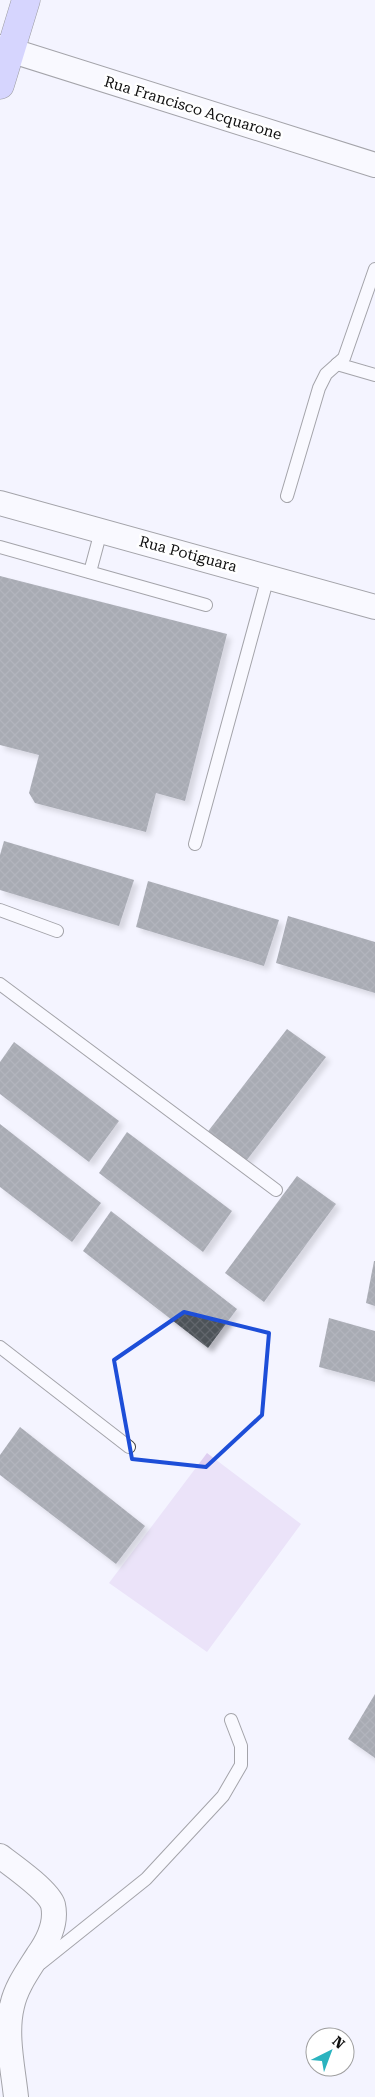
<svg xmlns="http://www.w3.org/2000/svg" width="375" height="2097" viewBox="0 0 375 2097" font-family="'Roboto Serif',serif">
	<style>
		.pitch { fill: #dfcff1 }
		.building { fill: url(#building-cross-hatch); filter: url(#shadow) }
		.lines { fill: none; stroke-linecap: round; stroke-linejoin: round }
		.lane-casing { stroke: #434343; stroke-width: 14 }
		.street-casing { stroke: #434343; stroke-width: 26 }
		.secondary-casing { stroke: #323232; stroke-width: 29 }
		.lane { stroke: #fff; stroke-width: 12 }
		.street { stroke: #fff; stroke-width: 24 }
		.secondary { stroke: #b2b0fd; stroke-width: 28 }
		.marked { fill: none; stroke: #1d4ed8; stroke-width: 4; stroke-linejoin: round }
		.labels { text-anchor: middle; stroke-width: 5; stroke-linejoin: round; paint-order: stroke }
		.street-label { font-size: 15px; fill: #101010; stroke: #fff }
	</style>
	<defs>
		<pattern id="building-cross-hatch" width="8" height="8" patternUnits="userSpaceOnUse" patternTransform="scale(1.25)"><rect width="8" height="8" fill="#4d5259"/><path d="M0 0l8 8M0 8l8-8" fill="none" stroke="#62666c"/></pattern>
		<filter id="shadow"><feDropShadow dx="4.5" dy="4.5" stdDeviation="2.5" flood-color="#0004"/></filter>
	</defs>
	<rect width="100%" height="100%" fill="#f4f4ff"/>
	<polygon class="pitch" points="207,1453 301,1524 207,1652 109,1583"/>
	<g class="building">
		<polygon points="0,576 227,634 185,801 156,793 146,832 35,803 29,793 39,755 0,745"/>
		<polygon points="4,841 134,880 119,926 0,890 0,855"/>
		<polygon points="148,881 279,920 264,966 136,927"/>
		<polygon points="288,916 375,942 375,993 276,963"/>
		<polygon points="287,1029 326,1057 243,1165 206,1134"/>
		<polygon points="14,1042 119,1121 89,1162 0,1094 0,1062"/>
		<polygon points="0,1124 101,1203 72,1242 0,1187"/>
		<polygon points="127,1132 232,1211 203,1252 99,1173"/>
		<polygon points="297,1176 336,1204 264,1302 225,1273"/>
		<polygon points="111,1211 237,1309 208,1348 83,1251"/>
		<polygon points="374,1261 375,1261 375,1306 366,1303"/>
		<polygon points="329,1318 375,1331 375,1382 319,1367"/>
		<polygon points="20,1427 145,1526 116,1564 0,1475 0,1455"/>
		<polygon points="375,1694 375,1758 348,1739"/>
	</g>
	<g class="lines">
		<g class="lane-casing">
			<g id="lane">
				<polyline points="337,364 375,375"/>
				<polyline points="287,496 319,388 326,374 344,358 375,269"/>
				<polyline points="0,547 206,605"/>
				<polyline points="90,572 101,531"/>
				<polyline points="195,844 268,577"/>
				<polyline points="0,910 57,931"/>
				<polyline points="0,984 276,1190"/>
				<polyline points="0,1347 129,1447"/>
				<polyline points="41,1963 146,1879 223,1796 241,1765 241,1746 231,1720"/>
			</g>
		</g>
		<g class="street-casing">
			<g id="street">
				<polyline points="0,47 375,165"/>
				<polyline points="0,503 375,607"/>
				<path d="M 0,1856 C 12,1865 49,1891 53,1905 C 57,1923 48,1941 38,1955 C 28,1971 16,1987 12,2006 C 5,2034 13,2068 16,2097"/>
			</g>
		</g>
		<g class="secondary-casing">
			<polyline id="secondary" points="0,85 26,0"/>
		</g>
		<use href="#lane" class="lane"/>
		<use href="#street" class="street"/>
		<use href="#secondary" class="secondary"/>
	</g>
	<path d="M0 0H375V2097H0ZM 184,1312 L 269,1333 L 262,1415 L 206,1467 L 132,1459 L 114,1360 Z" fill="#f4f4ff" fill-opacity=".55" fill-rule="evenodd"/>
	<path class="marked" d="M 184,1312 L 269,1333 L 262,1415 L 206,1467 L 132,1459 L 114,1360 Z"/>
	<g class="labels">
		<g class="street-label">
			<text transform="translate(193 108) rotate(17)" y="5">Rua Francisco Acquarone</text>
			<text transform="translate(188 554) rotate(15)" y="5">Rua Potiguara</text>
		</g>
	</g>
	<g transform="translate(330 2052) rotate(42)"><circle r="24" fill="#ffffff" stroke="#9f9f9f"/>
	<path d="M0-4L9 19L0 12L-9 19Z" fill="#2ab3bf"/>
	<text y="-8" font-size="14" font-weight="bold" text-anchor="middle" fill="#101010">N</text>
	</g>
</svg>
